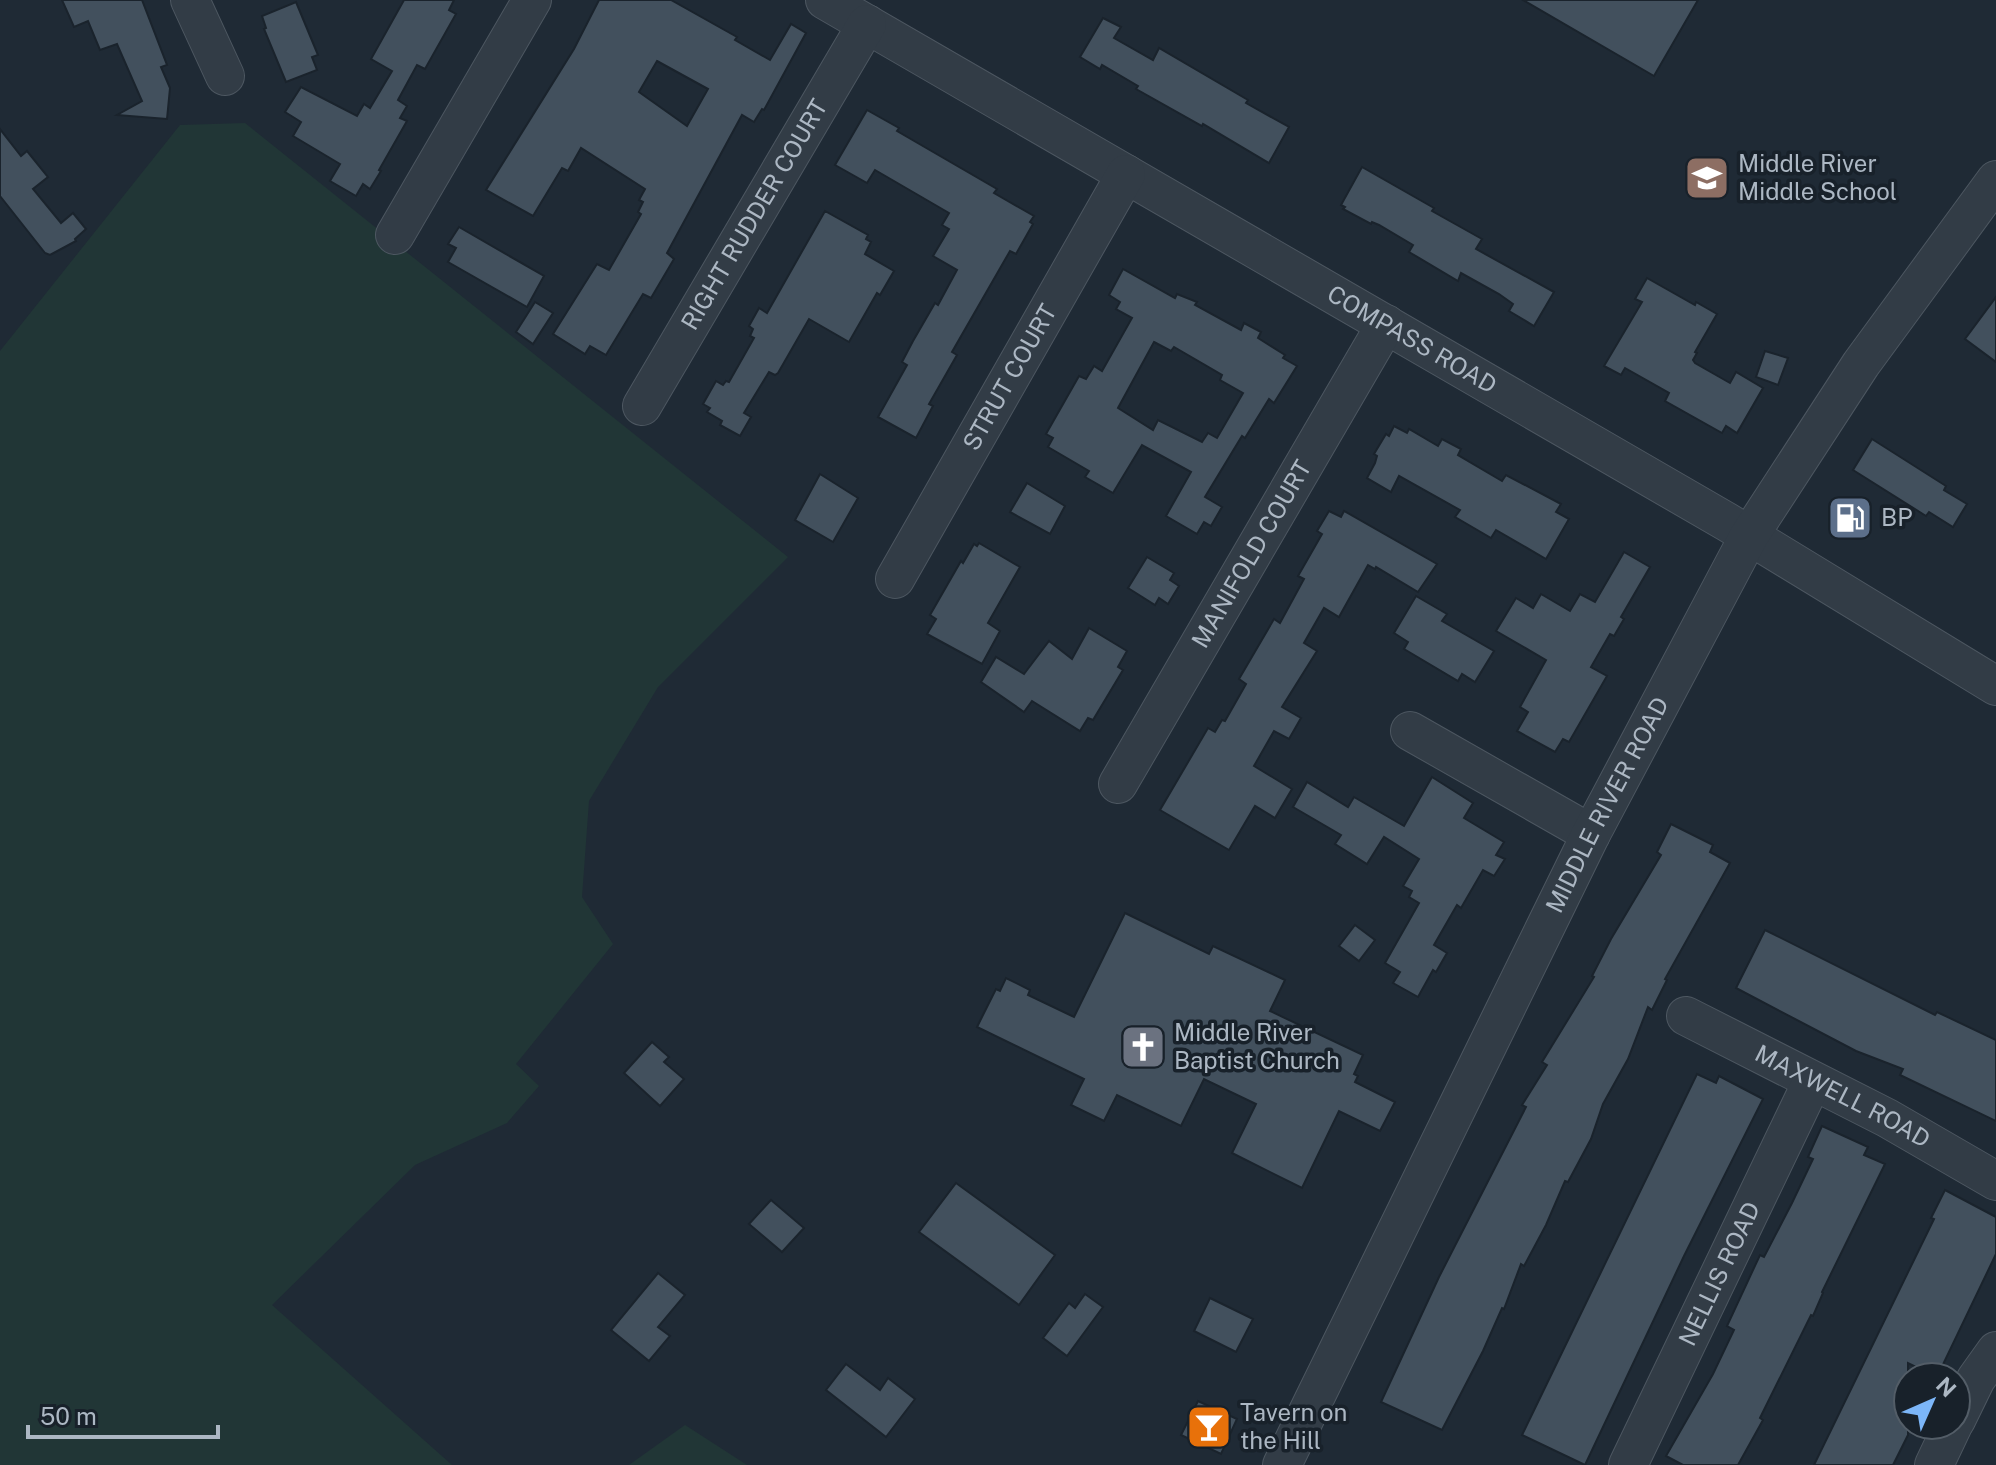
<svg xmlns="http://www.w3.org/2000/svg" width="1996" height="1465" viewBox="0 0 1996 1465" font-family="'Public Sans',sans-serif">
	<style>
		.green { fill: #213636 }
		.building { fill: #42505d; stroke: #1a232c; stroke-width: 2; fill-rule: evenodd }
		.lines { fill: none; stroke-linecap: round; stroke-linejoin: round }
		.minor-casing { stroke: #4d5761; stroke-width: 40 }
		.minor { stroke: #323c46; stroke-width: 38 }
		.labels { text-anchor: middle; stroke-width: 7; stroke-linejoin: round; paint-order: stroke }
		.poi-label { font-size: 24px; fill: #acb7c3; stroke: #18212a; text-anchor: start }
		.street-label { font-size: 24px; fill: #acb7c3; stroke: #18212a }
	</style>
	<rect width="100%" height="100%" fill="#1f2a35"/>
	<g class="green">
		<polygon points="245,123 788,557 658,687 589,801 582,897 613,944 516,1064 539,1086 507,1123 415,1165 272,1305 452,1465 0,1465 0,351 180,125"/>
		<polygon points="685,1425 747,1465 629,1465"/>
	</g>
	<g class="building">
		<polygon points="62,0 142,0 167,65 161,67 170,88 167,119 117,115 142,101 117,44 100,50 88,21 74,27"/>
		<polygon points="404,0 454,0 449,10 456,14 425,69 417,65 398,100 407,106 400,118 407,121 379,170 381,171 370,189 363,184 356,196 330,181 340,164 293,136 301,122 285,112 301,87 357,116 364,104 370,108 392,71 371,59"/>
		<path d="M 599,0 L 671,0 L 737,37 L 735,40 L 770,60 L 791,24 L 806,33 L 764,110 L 762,109 L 754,122 L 742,115 L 667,253 L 674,259 L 651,298 L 643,294 L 606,355 L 590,346 L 585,354 L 553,334 L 597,264 L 609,270 L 641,214 L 638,212 L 643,202 L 639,200 L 645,189 L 581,148 L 568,171 L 562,168 L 533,216 L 486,190 L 574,49 ZM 657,61 L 708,89 L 687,126 L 639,92 Z"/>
		<polygon points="1523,0 1698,0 1654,76"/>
		<polygon points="296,2 318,55 312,57 317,70 286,82 264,29 266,28 262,16"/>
		<polygon points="1103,18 1121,27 1114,38 1153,60 1159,48 1248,100 1246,103 1289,127 1269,163 1203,124 1202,126 1136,89 1138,86 1102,65 1100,69 1080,57"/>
		<polygon points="867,110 899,128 897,131 997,189 994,193 1034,216 1030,222 1033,224 1016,254 1010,251 952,352 957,355 929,404 933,406 916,438 878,417 907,365 902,362 913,341 935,303 938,305 957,270 933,256 949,229 942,225 949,213 875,170 867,183 835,165"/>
		<polygon points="0,129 21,156 27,151 48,177 33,189 61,223 73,213 86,229 75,239 76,241 50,255 45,253 0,196"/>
		<polygon points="1362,167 1434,208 1432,211 1482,239 1476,249 1554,292 1534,326 1509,311 1513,304 1499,294 1461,273 1458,281 1409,252 1413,245 1379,225 1372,222 1371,224 1343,209 1345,207 1341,205"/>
		<polygon points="825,211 868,235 866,239 871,242 865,254 894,271 880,295 877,293 849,342 809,319 778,373 775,375 769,372 744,413 751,417 740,436 720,425 722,421 707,412 710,408 703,404 716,381 723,385 726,381 729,382 754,338 750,336 753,329 749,326 759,308 767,313"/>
		<polygon points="459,227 544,276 527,307 448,262 456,248 448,244"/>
		<path d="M 1123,269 L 1175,298 L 1177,294 L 1197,302 L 1195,305 L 1241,330 L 1244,323 L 1261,332 L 1258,338 L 1285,355 L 1283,358 L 1297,366 L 1274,403 L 1269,399 L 1245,438 L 1242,436 L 1205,497 L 1222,507 L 1211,526 L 1204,522 L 1197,534 L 1166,516 L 1191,472 L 1142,445 L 1113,493 L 1085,477 L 1089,471 L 1048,447 L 1053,438 L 1046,434 L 1079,376 L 1086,379 L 1094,366 L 1102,371 L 1132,318 L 1116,309 L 1120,302 L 1109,295 ZM 1154,342 L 1171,351 L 1174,347 L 1222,375 L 1220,380 L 1243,393 L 1217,438 L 1208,433 L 1202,442 L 1158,420 L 1153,430 L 1118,408 Z"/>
		<polygon points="1647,278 1695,305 1696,302 1717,314 1695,352 1697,353 1693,360 1695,363 1730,383 1736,372 1763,388 1737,433 1726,426 1722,433 1665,401 1669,393 1625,368 1621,375 1604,366 1642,302 1635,299"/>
		<polygon points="1996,297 1996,362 1965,339"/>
		<polygon points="535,302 553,313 533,344 516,332"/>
		<polygon points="1765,351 1788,358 1778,385 1756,377"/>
		<polygon points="1394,426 1407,433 1409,429 1438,446 1442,439 1461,449 1458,455 1502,481 1506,475 1561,504 1556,512 1569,519 1546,559 1496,530 1491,538 1455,517 1460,510 1399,476 1391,492 1367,478 1375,463 1377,456 1374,454 1386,434 1389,436"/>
		<polygon points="1872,439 1946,486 1944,490 1967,504 1953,527 1929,512 1926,516 1853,470"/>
		<polygon points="820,474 858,498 833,542 795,520"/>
		<polygon points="1027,483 1065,506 1050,534 1010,512"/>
		<polygon points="1329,511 1341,517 1344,511 1437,564 1418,592 1376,567 1375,569 1368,565 1339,617 1324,608 1304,643 1317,651 1282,707 1301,718 1289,739 1274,731 1254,766 1292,789 1275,818 1255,806 1229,850 1160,810 1208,728 1215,732 1222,720 1225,721 1246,684 1239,679 1274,619 1280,623 1304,579 1298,576 1322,534 1317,531"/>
		<polygon points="979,543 1020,567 988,623 1000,631 982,664 927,634 936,619 930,615 961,561 963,563 974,544 977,546"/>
		<polygon points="1624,552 1650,567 1621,617 1624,619 1614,636 1610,634 1591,667 1607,676 1569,742 1563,739 1555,752 1517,731 1528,712 1520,707 1546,660 1496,631 1516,598 1533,608 1541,594 1570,611 1580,594 1595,602"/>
		<polygon points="1147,557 1174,573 1170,580 1179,586 1168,604 1159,598 1155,605 1128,588"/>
		<polygon points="1416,596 1447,614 1442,621 1494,651 1475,682 1462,674 1458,681 1404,649 1408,642 1394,633"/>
		<polygon points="1089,628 1127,651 1118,667 1123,670 1093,720 1088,718 1080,731 1032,701 1024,712 981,682 996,657 1024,674 1049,641 1072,659"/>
		<polygon points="1432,777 1473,803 1464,818 1504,842 1496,855 1505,859 1494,876 1483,870 1461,908 1457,905 1434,945 1447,953 1436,972 1433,970 1418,997 1393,983 1400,972 1385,963 1419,903 1409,897 1412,891 1403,886 1419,859 1384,837 1367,864 1335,844 1341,835 1293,807 1307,782 1348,807 1354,797 1404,826"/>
		<polygon points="1671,824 1713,845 1710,852 1730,863 1665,979 1667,980 1652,1010 1648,1007 1628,1059 1603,1104 1591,1139 1568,1182 1565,1181 1546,1225 1524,1266 1521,1264 1504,1309 1502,1308 1483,1351 1442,1430 1381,1402 1439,1277 1526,1107 1522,1105 1547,1065 1542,1062 1594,977 1592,976 1611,939 1661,855 1657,852"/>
		<polygon points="1125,913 1209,954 1213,946 1285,980 1270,1011 1363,1055 1354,1074 1358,1076 1355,1082 1395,1102 1380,1131 1339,1111 1302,1188 1232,1153 1256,1104 1204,1079 1181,1126 1117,1095 1104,1121 1071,1105 1084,1079 977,1027 996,989 1000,991 1006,978 1030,990 1028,995 1074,1017"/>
		<polygon points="1355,925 1375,940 1359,961 1339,946"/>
		<polygon points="1765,930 1935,1015 1937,1012 1996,1040 1996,1121 1900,1075 1903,1069 1856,1051 1736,988"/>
		<polygon points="652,1042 669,1057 664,1062 684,1079 660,1106 624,1073"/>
		<polygon points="1697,1074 1716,1083 1719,1076 1763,1099 1684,1256 1585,1465 1522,1435"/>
		<polygon points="1822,1126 1868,1147 1864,1155 1885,1164 1822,1292 1823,1293 1813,1316 1811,1315 1760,1418 1763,1420 1738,1465 1683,1465 1666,1456 1713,1374 1734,1330 1727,1326 1760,1255 1764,1257 1792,1203 1813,1159 1808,1157"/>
		<polygon points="956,1183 1055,1255 1019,1305 919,1232"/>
		<polygon points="1945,1190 1996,1217 1996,1254 1937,1377 1908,1363 1908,1435 1893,1465 1814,1465 1934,1219 1931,1218"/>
		<polygon points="771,1200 804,1228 782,1252 749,1224"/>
		<polygon points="658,1273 685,1295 658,1327 670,1336 649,1361 611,1330"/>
		<polygon points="1085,1294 1103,1307 1067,1356 1043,1338 1069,1303 1075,1308"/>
		<polygon points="1210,1298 1253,1319 1236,1352 1194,1331"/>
		<polygon points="846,1364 880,1390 888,1378 915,1399 886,1437 826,1390"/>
		<polygon points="1198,1401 1237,1419 1221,1454 1181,1435"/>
	</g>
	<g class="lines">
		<g class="minor-casing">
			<g id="minor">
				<polyline points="190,0 225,76"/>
				<path id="s1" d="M 825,0 L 1727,522 L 1996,686"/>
				<polyline points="395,235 532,0"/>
				<path id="s2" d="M 642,406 L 867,24"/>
				<path id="s3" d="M 895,579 L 1126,174"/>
				<polyline points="1410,731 1591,834"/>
				<path id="s4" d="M 1118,784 L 1386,324"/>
				<path id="s5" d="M 1686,1016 L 1887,1118 L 1996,1181"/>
				<polyline points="1956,1420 1976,1379 1996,1351"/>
				<path id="s6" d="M 1282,1465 L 1591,834 L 1749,536 L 1861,364 L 1996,180"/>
				<path id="s7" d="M 1628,1465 L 1812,1082"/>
				<polyline points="1934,1465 1953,1425"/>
			</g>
		</g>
		<use href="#minor" class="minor"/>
	</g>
	<defs>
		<g id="school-square" transform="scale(2.3)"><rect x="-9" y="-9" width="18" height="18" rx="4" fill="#8d6e63" stroke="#18212a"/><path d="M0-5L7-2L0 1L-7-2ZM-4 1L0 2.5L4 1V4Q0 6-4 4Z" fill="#fff"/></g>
		<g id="fuel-square" transform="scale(2.3)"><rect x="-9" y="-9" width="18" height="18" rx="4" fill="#5c6f8a" stroke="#18212a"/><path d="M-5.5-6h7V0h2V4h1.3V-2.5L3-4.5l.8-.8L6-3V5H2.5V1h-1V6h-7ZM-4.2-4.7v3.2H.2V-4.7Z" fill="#fff"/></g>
		<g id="church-square" transform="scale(2.3)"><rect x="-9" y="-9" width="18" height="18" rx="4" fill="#6b7280" stroke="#18212a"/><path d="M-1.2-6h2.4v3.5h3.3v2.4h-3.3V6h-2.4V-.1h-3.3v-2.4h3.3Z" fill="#fff"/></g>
		<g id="bar-square" transform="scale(2.3)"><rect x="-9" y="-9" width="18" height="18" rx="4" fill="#e8710a" stroke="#18212a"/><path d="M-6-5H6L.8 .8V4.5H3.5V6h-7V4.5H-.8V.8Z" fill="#fff"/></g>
	</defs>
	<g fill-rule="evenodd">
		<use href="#school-square" x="1707" y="178"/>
		<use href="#fuel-square" x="1850" y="518"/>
		<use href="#church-square" x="1143" y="1047"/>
		<use href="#bar-square" x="1209" y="1427"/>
	</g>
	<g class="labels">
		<g class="poi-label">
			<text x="1738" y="172">Middle River<tspan x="1738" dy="28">Middle School</tspan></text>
			<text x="1881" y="526">BP</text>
			<text x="1174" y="1041">Middle River<tspan x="1174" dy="28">Baptist Church</tspan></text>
			<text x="1240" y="1421">Tavern on<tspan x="1240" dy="28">the Hill</tspan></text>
		</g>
		<g class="street-label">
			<text dy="8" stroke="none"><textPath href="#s2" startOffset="222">RIGHT RUDDER COURT</textPath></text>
			<text dy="8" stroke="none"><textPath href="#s1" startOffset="678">COMPASS ROAD</textPath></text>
			<text dy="8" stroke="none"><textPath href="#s3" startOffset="232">STRUT COURT</textPath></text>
			<text dy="8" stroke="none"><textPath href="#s4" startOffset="266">MANIFOLD COURT</textPath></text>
			<text dy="8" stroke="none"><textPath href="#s6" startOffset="736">MIDDLE RIVER ROAD</textPath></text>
			<text dy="8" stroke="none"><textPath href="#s5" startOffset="176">MAXWELL ROAD</textPath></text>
			<text dy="8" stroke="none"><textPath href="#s7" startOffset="212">NELLIS ROAD</textPath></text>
		</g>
	</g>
	<g transform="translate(1932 1401) rotate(45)"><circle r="38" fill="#18212a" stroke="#535d67" stroke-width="2"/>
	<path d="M0-6L14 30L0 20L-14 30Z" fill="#7cb6f8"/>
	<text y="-12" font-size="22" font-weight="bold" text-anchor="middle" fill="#acb7c3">N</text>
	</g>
	<path d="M28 1425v12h190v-12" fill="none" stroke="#acb7c3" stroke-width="4"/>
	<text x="40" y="1425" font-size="24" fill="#acb7c3" stroke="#18212a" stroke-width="6" paint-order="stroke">50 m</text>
</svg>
